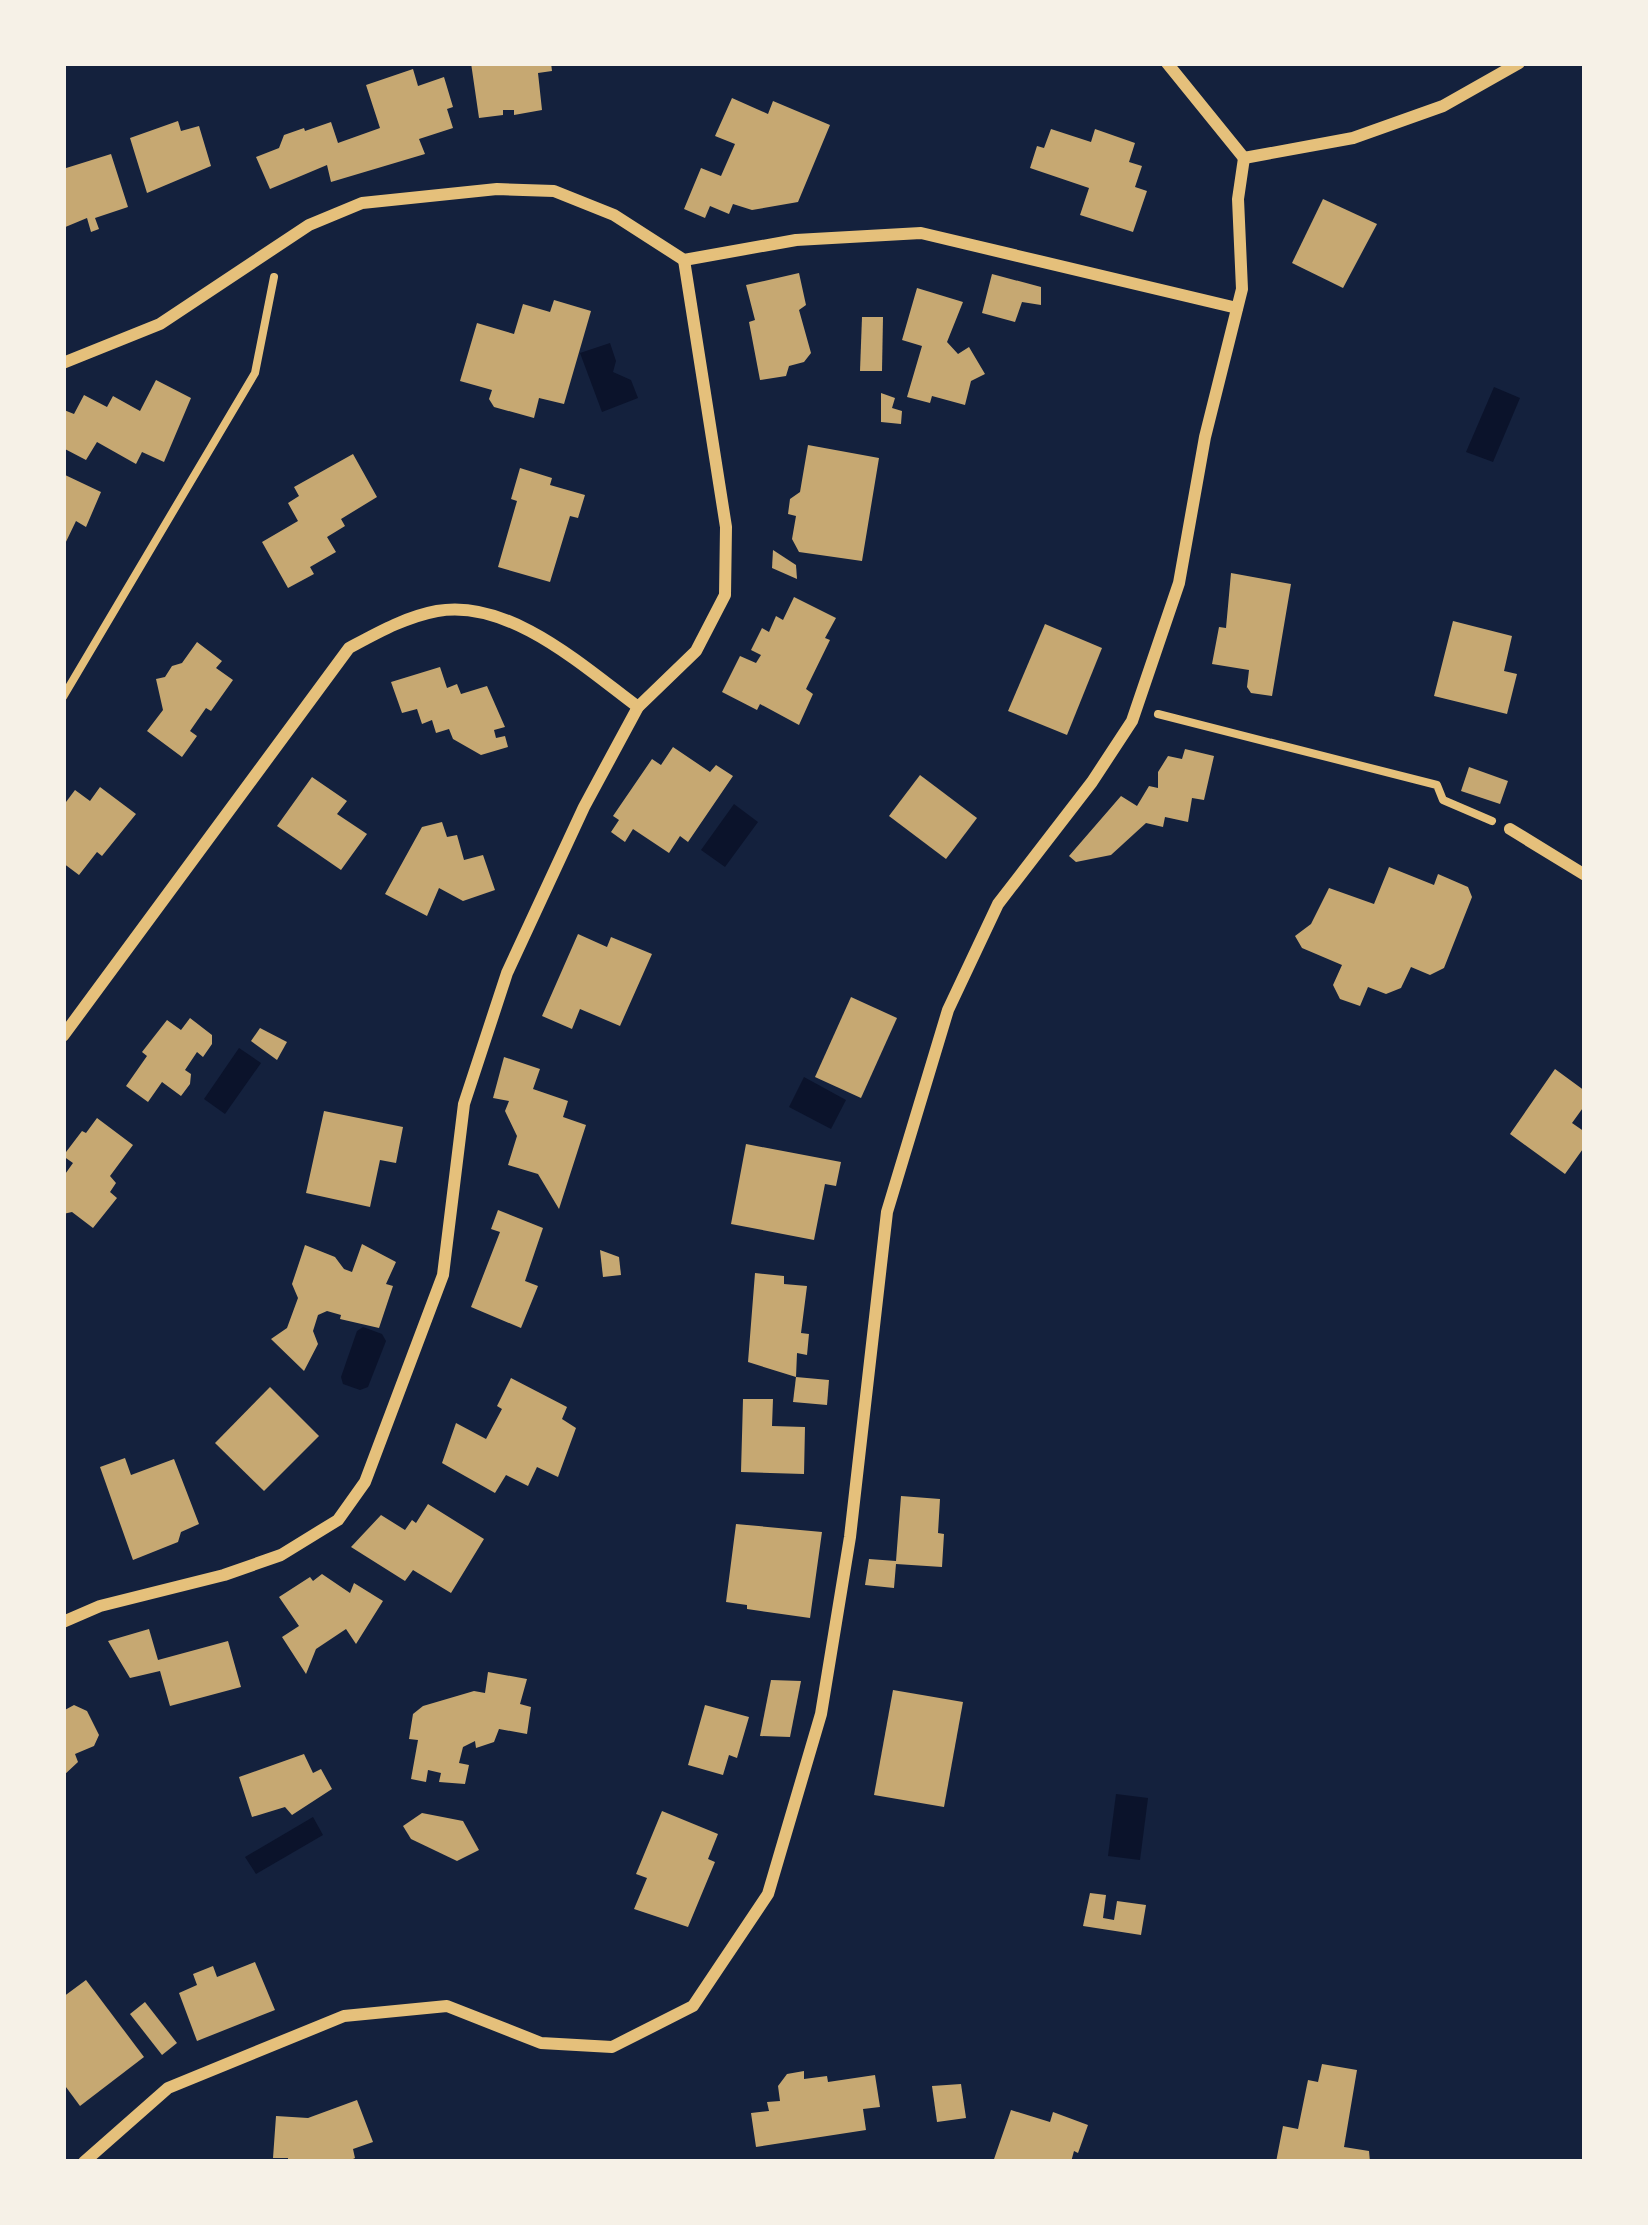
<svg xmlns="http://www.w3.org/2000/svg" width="1648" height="2225" viewBox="0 0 1648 2225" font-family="'DM Sans',sans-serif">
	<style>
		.water { fill: #0b132b }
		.building { fill: #c6a872 }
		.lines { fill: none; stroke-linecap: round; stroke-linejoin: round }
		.path { stroke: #e5c07b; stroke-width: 8 }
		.minor { stroke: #e5c07b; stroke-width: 12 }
	</style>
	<rect width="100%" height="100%" fill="#14213d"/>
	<g class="water">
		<polygon points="610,343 616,361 613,372 631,380 638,398 602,412 580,353"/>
		<polygon points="1494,387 1520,398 1493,462 1466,452"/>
		<polygon points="734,804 758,822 725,867 701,850"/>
		<polygon points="239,1048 261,1063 225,1114 204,1099"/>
		<polygon points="804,1077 846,1100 831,1129 789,1107"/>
		<polygon points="363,1327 382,1334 386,1341 368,1387 360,1390 343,1384 341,1377 357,1331"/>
		<polygon points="1116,1794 1148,1798 1140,1860 1108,1856"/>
		<polygon points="313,1817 323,1835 256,1874 245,1857"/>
	</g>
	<g class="building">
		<polygon points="471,63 551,63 552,71 538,73 542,110 514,115 514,110 503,110 503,115 479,118"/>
		<polygon points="413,69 418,86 444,77 453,107 447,109 453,128 419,139 425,154 331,182 327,165 270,189 256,157 279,148 284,135 304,128 305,131 331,122 338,143 380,128 366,85"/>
		<polygon points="732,98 768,114 773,101 830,125 798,202 752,210 733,204 729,214 710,206 705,218 684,209 701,168 721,176 735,144 715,136"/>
		<polygon points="178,121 181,131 199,126 211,166 147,193 130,138"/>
		<polygon points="1051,129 1091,142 1095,129 1135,143 1129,162 1142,166 1135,187 1147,191 1133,232 1080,215 1089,188 1030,168 1037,146 1044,148"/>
		<polygon points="111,154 128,207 95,218 99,229 91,232 87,218 63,228 63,169"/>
		<polygon points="1323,199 1377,224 1343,288 1292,263"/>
		<polygon points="799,273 806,305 799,310 811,353 804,362 789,366 786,376 760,380 749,322 755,320 746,285"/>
		<polygon points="992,274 1041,287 1041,305 1022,302 1015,322 982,313"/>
		<polygon points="917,288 963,302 947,342 958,354 969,347 985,374 971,381 965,405 932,396 930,403 907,397 922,346 902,340"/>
		<polygon points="554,300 591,311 564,404 539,398 534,418 494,407 489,399 492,390 460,381 477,323 514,334 523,304 550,312"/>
		<polygon points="862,317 883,317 882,371 860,371"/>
		<polygon points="156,380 191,398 164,462 142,452 136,464 97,442 86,460 63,448 64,410 74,414 84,395 107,407 113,396 140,411"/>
		<polygon points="881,393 895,398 892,408 902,411 901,424 881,422"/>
		<polygon points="808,445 879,458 862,561 799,552 792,539 796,516 788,514 790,499 800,492"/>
		<polygon points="353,454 377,497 341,519 345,526 327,537 336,552 310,567 314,574 288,588 262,542 298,521 288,503 299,496 294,487"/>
		<polygon points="520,468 552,478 550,485 585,495 578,518 570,516 550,582 498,567 517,501 511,499"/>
		<polygon points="63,474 101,492 86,527 76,521 63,548"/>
		<polygon points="773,550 796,565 797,579 772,568"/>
		<polygon points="1231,573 1291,584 1272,696 1251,693 1247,687 1249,670 1212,664 1219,627 1226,628"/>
		<polygon points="794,597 836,618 825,638 830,640 806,689 813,694 799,725 760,704 757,710 722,692 740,656 756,663 761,655 751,650 762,628 769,632 776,616 783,620"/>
		<polygon points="1453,621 1512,636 1504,671 1517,674 1507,714 1434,696"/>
		<polygon points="1045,624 1102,648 1067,735 1008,711"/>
		<polygon points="197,642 222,661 216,668 233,680 211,711 206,708 190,731 197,736 182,757 147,731 163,710 156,679 165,677 172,666 182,663"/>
		<polygon points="440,667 447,688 457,684 461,694 487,686 505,727 494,730 496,738 505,736 508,747 481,755 453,739 449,729 436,733 432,720 422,724 417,709 402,713 391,682"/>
		<polygon points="673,747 710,772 716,765 733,776 688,842 680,836 669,853 633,829 625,842 611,832 619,820 613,816 652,759 661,765"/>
		<polygon points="1185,749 1214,756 1204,800 1192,798 1188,822 1165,817 1163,827 1146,823 1111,855 1076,862 1069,856 1121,796 1137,806 1149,786 1158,788 1158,772 1168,756 1182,759"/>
		<polygon points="1469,767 1508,781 1500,804 1461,791"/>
		<polygon points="920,775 977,818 946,859 889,816"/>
		<polygon points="312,777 347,801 337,814 367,834 341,870 277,826"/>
		<polygon points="100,787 136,814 102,856 97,852 79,875 63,863 63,806 75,790 90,801"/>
		<polygon points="442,822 447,837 457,835 464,860 483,855 495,890 463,901 439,888 427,916 385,894 422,827"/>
		<polygon points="1389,867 1434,885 1438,874 1468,887 1472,897 1444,968 1430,975 1411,967 1401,988 1386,994 1368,987 1360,1006 1340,999 1333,985 1342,965 1302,948 1295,936 1311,924 1329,888 1374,904"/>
		<polygon points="578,934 607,947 611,937 652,954 620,1026 580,1009 572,1029 542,1016"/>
		<polygon points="851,997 897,1018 861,1098 815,1077"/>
		<polygon points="190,1018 212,1035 212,1044 203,1057 197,1052 185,1070 191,1074 190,1084 181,1096 162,1082 148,1102 126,1086 147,1056 142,1052 167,1020 181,1030"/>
		<polygon points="260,1028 287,1042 277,1060 251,1041"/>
		<polygon points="504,1057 540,1069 533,1089 568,1101 563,1117 586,1125 559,1209 538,1174 508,1165 517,1136 505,1111 509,1101 493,1098"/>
		<polygon points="1555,1069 1585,1091 1585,1105 1572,1123 1585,1132 1585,1146 1565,1174 1510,1134"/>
		<polygon points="324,1111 403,1127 396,1163 380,1160 370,1207 306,1193"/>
		<polygon points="97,1118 133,1145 110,1176 116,1183 110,1192 117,1198 93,1228 72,1212 63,1214 63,1177 73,1163 63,1156 82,1131 86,1133"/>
		<polygon points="746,1144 841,1162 836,1186 825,1184 814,1240 731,1224"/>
		<polygon points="498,1210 543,1228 525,1281 538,1286 521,1328 471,1307 500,1232 491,1229"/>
		<polygon points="362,1244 396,1262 386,1284 393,1286 379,1328 340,1319 341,1315 327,1311 318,1315 313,1331 318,1344 304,1371 271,1339 287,1328 298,1298 292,1284 305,1245 335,1257 344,1269 352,1272"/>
		<polygon points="600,1250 619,1257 621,1275 603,1277"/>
		<polygon points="755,1273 784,1276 784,1284 807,1286 801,1333 809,1334 807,1355 797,1353 796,1377 748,1362"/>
		<polygon points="796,1377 829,1380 827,1405 793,1402"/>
		<polygon points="511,1378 567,1407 562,1419 576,1428 558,1477 537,1467 528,1486 506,1475 495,1493 442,1463 456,1423 486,1439 502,1409 497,1406"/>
		<polygon points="270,1387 319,1436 264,1491 215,1443"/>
		<polygon points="743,1399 773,1399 772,1426 805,1427 804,1474 741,1472"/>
		<polygon points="125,1458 131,1475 174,1459 199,1524 181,1532 178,1542 133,1560 100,1467"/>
		<polygon points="901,1496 940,1499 938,1533 944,1534 942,1567 896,1564 894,1588 865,1585 869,1559 896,1561"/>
		<polygon points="428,1504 484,1539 451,1593 413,1570 405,1581 351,1547 381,1515 405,1530 412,1520 416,1523"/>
		<polygon points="736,1524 822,1532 810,1618 747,1609 747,1605 726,1602"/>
		<polygon points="322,1574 350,1593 354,1583 383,1601 356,1644 346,1629 316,1649 306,1674 282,1637 299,1626 279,1597 310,1577 313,1581"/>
		<polygon points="149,1629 158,1660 228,1641 241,1687 170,1706 160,1671 130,1678 108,1641"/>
		<polygon points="488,1672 527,1679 520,1704 531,1707 527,1734 499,1729 494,1742 476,1748 475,1741 463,1747 459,1763 469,1765 465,1784 439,1782 441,1773 428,1770 426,1782 411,1779 418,1740 409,1739 413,1714 423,1706 474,1691 485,1693"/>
		<polygon points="771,1680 801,1681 790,1737 760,1736"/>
		<polygon points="893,1690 963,1702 944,1807 874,1795"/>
		<polygon points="74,1705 87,1711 99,1735 94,1746 75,1754 78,1762 63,1776 63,1711"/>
		<polygon points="705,1705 749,1717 737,1758 729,1755 723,1775 688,1765"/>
		<polygon points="304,1754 313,1773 321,1769 332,1789 292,1815 285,1807 252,1817 239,1777"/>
		<polygon points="662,1811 718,1834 708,1859 715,1862 688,1927 634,1909 647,1878 636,1874"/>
		<polygon points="422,1813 463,1821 479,1850 457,1861 411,1839 403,1826"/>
		<polygon points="1090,1893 1106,1895 1103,1918 1114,1920 1117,1901 1146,1905 1141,1935 1083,1926"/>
		<polygon points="255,1962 275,2010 197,2041 179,1993 197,1985 193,1974 213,1966 217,1977"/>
		<polygon points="86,1980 144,2057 80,2106 63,2083 63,1997"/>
		<polygon points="145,2002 177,2043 162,2055 130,2014"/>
		<polygon points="1322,2064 1357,2070 1344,2147 1369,2151 1370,2162 1276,2162 1283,2126 1298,2129 1308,2080 1318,2082"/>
		<polygon points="804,2071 804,2079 827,2076 828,2082 875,2075 880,2107 863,2109 866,2130 756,2147 751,2113 769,2111 767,2102 780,2101 778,2086 787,2074"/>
		<polygon points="961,2084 966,2118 937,2122 932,2086"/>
		<polygon points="357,2100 373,2142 353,2149 355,2158 347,2162 288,2162 288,2158 273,2158 276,2116 308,2118"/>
		<polygon points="1011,2110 1050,2122 1053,2112 1088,2125 1078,2153 1074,2151 1071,2162 993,2162"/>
	</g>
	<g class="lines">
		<g class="path">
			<polyline points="63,697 255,373 274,277"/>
			<polyline points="1158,714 1437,785 1443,800 1492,821"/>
		</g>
		<g class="minor">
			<polyline points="1167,63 1244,158"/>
			<polyline points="1244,158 1353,138 1443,106 1519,63"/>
			<polyline points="63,363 160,324 309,225 362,203 497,189 554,191 614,215 684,260 796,240 921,233 1237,308"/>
			<polyline points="1510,829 1585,875"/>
			<path d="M 63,1036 L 349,648 C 377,633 405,617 437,611 C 509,598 584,667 638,707"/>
			<polyline points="63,1622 100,1606 224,1575 281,1555 338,1520 365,1482 443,1275 464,1104 507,973 584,807 638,707 696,651 725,595 726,527 684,260"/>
			<polyline points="84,2162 168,2088 344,2016 447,2006 541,2043 612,2047 693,2006 768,1894 821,1714 850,1537 887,1212 948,1010 998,904 1092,782 1132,721 1179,583 1205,437 1242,289 1238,199 1244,158"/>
		</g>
	</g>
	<rect width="1648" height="2225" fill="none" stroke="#f6f1e7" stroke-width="132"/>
</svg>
